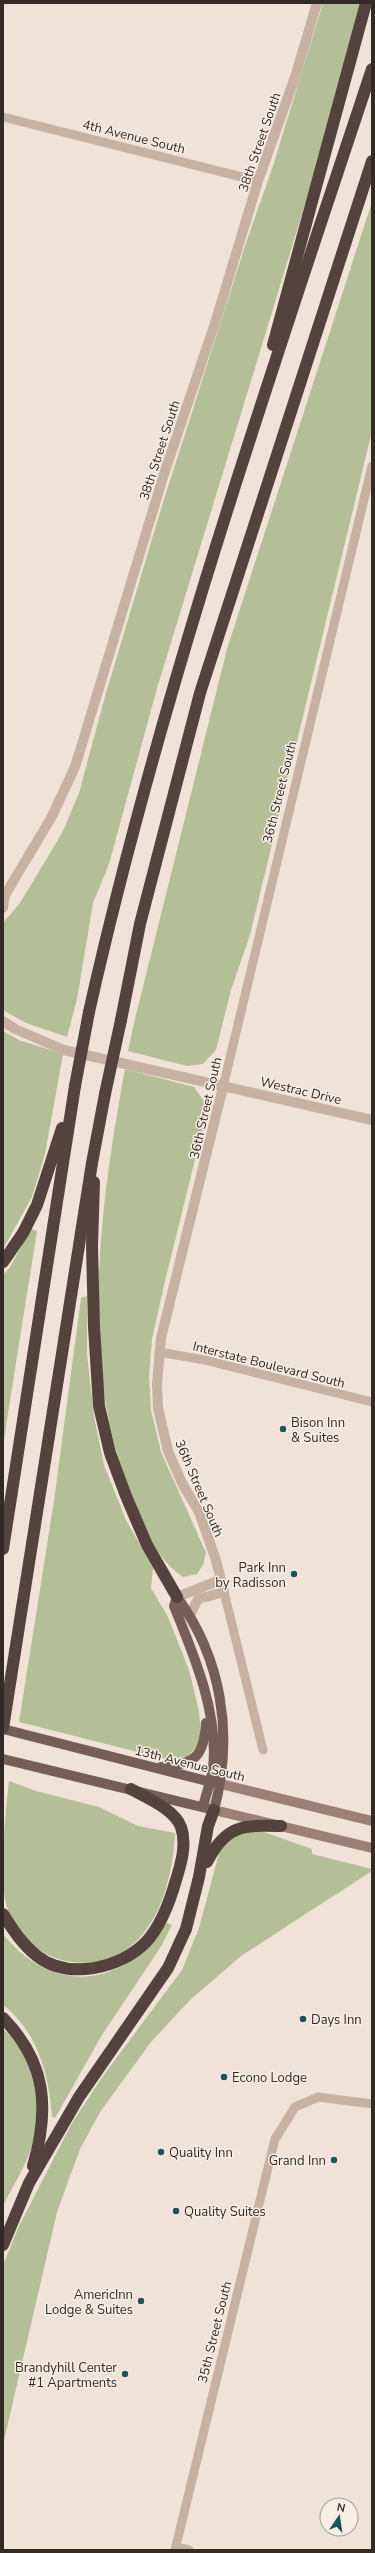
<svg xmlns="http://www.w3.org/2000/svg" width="375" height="2553" viewBox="0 0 375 2553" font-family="'Nunito Sans',sans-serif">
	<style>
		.green { fill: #b4be97 }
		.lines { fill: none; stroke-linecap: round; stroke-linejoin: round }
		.minor { stroke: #c7b1a3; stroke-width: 9 }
		.tertiary { stroke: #c7b1a3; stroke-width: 10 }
		.secondary { stroke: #9b8075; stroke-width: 10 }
		.primary { stroke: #755e56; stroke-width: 10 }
		.motorway { stroke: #54423c; stroke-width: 12 }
		.motorway-bridge { stroke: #54423c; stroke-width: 12 }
		.poi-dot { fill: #1c5353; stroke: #f8ede3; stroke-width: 1.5 }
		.labels { text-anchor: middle; stroke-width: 3; stroke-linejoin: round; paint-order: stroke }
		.street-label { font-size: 13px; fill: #332925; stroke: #f8ede3 }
		.poi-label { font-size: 13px; fill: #332925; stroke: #f8ede3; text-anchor: start }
	</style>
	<rect width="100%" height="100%" fill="#f0e2d7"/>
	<g class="green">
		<polygon points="323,3 361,3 313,178 158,685 109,864 93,903 77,999 67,1037 26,1023 3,1010 3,923 20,903 49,855 63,831 79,793 104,700 161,509 246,243 272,169"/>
		<polygon points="372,202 372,431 250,935 231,990 216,1050 203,1064 187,1066 128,1051 134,1023 227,649"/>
		<polygon points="3,1031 19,1040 63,1054 45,1154 32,1197 3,1249"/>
		<path d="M 125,1069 L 194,1087 L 206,1104 L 204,1123 L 165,1281 L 152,1339 L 149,1376 L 151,1410 L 161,1452 L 206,1553 L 203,1565 L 197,1574 L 183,1577 C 158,1560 146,1533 135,1506 C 77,1368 99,1212 125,1069 Z"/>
		<polygon points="31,1229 37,1231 3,1445 3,1275 10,1267"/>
		<polygon points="87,1296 87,1354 94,1417 104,1465 126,1520 153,1568 151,1588 168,1617 189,1670 199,1711 201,1735 198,1745 188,1756 170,1760 19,1722 54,1501 81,1298"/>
		<path d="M 9,1781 L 36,1791 L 99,1807 L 138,1826 L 175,1833 C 174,1866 164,1910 142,1935 C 100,1984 24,1965 6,1904 C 0,1872 5,1815 9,1781 Z"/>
		<polygon points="244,1831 261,1831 312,1849 312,1854 372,1869 372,1871 241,1956 189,2001 151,2042 100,2112 80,2149 57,2212 3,2445 3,2265 19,2226 72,2123 103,2076 182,1970 199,1928 219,1853 224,1844"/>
		<path d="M 165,1922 L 172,1925 L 160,1948 L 102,2035 L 55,2118 L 52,2117 C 49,2075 38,2032 3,2005 L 3,1934 C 43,1985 103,1992 150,1945 C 156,1939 161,1930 165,1922 Z"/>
		<path d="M 3,2029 C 31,2052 41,2098 35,2133 C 31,2158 14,2184 3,2206 Z"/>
	</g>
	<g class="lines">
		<g class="minor">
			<polyline points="3,117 258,181"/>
			<polyline points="223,1087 372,466"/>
			<polyline points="159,1352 205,1360 372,1402"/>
			<polyline points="224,1592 263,1750"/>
			<polyline points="176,2547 189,2550"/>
			<polyline points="175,2550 275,2139 295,2107 318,2097 372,2104"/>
		</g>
		<g class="tertiary">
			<polyline points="3,908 5,895 51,818 75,767 164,474 216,320 258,181 295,77 317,3"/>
			<polyline points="3,1021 15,1029 64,1050 372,1120"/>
			<polyline points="177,1597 220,1580"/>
			<polyline points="190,1615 198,1599 224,1592 215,1557 199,1512 182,1483 168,1451 158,1408 157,1384 161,1338 223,1087"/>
		</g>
		<g class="secondary">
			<polyline points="221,1784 372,1821"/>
			<polyline points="214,1810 372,1848"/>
		</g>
		<g class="primary">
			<polyline points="3,1729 215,1783"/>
			<path d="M 3,1759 L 214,1810 C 234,1735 222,1659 177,1597 L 174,1606 C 194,1655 219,1714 213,1768 C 211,1781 206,1794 203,1807"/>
			<path d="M 161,1767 C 194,1764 204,1758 206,1723"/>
		</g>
		<g class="motorway">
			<polyline points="273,345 366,3"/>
			<path d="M 89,1012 C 161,691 269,380 372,69"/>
			<polyline points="121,1020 140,924 200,693 372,161"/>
			<polyline points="94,1182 92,1246 94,1327 99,1406 110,1453 126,1496 147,1545 177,1597"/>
			<polyline points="3,1262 23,1233 37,1205 62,1128"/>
			<polyline points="3,1549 75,1086"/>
			<polyline points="3,1728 92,1163 105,1094"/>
			<path d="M 207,1862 C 226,1824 244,1825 281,1826"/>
			<path d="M 3,1914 C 13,1930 22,1944 37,1956 C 68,1980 120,1969 146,1942 C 161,1926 170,1901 176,1880 C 181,1864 187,1844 181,1827 C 174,1809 147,1798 131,1789"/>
			<path d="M 3,2018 C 46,2062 50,2108 33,2166"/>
			<polyline points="3,2245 29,2183 79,2097 168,1968 186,1929 199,1877 208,1826 214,1810"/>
		</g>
		<g class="motorway-bridge">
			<polyline points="75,1086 89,1012"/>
			<polyline points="105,1094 121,1020"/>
		</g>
	</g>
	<g class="poi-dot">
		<circle cx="283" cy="1429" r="4"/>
		<circle cx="294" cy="1574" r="4"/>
		<circle cx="303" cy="2019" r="4"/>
		<circle cx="224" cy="2077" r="4"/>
		<circle cx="161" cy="2152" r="4"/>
		<circle cx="334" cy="2160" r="4"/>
		<circle cx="176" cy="2211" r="4"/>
		<circle cx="141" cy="2301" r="4"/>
		<circle cx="125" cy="2374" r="4"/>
	</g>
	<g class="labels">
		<g class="street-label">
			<text transform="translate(134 136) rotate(14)" y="5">4th Avenue South</text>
			<text transform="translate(259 142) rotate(-71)" y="5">38th Street South</text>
			<text transform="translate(159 450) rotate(-72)" y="5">38th Street South</text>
			<text transform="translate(279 792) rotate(-76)" y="5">36th Street South</text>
			<text transform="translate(301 1090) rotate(13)" y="5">Westrac Drive</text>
			<text transform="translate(205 1108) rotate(-77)" y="5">36th Street South</text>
			<text transform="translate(269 1364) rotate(14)" y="5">Interstate Boulevard South</text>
			<text transform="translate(200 1488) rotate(67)" y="5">36th Street South</text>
			<text transform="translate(190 1763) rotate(14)" y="5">13th Avenue South</text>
			<text transform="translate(214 2332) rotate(-76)" y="5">35th Street South</text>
		</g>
		<g class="poi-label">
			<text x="291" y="1427">Bison Inn<tspan x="291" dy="15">&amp; Suites</tspan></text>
			<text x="286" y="1572" text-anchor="end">Park Inn<tspan x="286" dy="15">by Radisson</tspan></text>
			<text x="311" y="2024">Days Inn</text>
			<text x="232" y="2082">Econo Lodge</text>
			<text x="169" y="2157">Quality Inn</text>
			<text x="326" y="2165" text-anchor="end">Grand Inn</text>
			<text x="184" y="2216">Quality Suites</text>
			<text x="133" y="2299" text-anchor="end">AmericInn<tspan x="133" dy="15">Lodge &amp; Suites</tspan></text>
			<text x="117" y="2372" text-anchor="end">Brandyhill Center<tspan x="117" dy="15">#1 Apartments</tspan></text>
		</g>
	</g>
	<rect width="375" height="2553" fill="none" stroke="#332925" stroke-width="8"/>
	<g transform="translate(339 2517) rotate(13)"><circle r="19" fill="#f8ede3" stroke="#a99f97"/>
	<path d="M0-3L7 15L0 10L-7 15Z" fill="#1c5353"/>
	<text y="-6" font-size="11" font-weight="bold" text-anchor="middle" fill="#332925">N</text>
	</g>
</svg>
